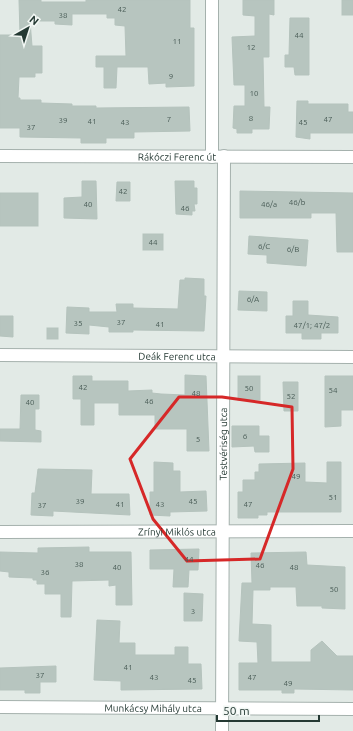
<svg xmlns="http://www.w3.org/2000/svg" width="353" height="731" viewBox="0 0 353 731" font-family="Ubuntu,sans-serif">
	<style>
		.building { fill: #b7c5bf; stroke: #b5c3bd }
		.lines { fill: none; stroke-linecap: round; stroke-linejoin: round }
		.minor-casing { stroke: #a5b1ad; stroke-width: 14 }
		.minor { stroke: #fff; stroke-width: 12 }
		.marked { fill: none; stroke: #d62828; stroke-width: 3; stroke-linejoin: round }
		.labels { text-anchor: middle; stroke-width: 3.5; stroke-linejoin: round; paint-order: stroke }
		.number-label { font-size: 8px; fill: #495c56 }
		.street-label { font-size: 10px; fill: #243933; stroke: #f2f7f4 }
	</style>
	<rect width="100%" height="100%" fill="#e2eae6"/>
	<g class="building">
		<polygon points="19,0 41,0 41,2 86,2 86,0 190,0 190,28 194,28 194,86 166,87 166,83 149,84 148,67 117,67 116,88 104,88 104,67 96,67 96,56 126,56 125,26 115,25 115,18 107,18 107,14 72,14 72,25 55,24 55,21 30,21 32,46 42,46 42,73 35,73 35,77 19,77 18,98 20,98 20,100 41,100 41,103 72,104 72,106 96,106 96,108 189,107 190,131 134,132 134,138 106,138 106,143 81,143 81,138 20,137 20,128 0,128 0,35 20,35"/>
		<polygon points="243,0 274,0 274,15 269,14 269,57 263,57 264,107 270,107 269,129 252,129 252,133 237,133 237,129 233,128 234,106 245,106 245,85 234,85 232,37 255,36 255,16 243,15"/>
		<rect x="342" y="0" width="11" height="15"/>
		<polygon points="290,18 309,18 309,75 295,75 294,67 285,67 285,55 289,55"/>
		<polygon points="297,101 308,101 308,104 348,104 348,112 353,112 353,133 310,133 310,139 296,137"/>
		<polygon points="82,181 96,181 97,219 64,218 64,198 82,197"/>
		<polygon points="175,181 194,181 194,188 197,188 197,204 194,204 195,211 192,211 192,215 176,214"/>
		<polygon points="117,182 130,182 130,201 116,201"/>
		<polygon points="240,191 353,193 353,252 337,252 336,213 311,213 311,218 240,218"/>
		<rect x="0" y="193" width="38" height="33"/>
		<rect x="143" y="234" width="20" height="16"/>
		<polygon points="249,236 308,240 306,266 267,263 267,255 248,254"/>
		<polygon points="185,278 204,279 204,296 206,296 204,331 133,330 133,332 109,332 109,327 89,325 89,334 66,333 67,307 89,308 89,312 117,312 116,304 133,304 133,308 178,309 180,280 185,280"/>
		<polygon points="239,291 267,292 267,311 238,310"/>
		<polygon points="293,301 308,301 308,315 338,317 338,333 321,333 321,339 302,339 302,333 286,333 286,316 293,316"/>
		<polygon points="0,316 13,316 13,337 0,336"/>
		<rect x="47" y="328" width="11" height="11"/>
		<polygon points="185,375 206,376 209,451 187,451 187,429 155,429 155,415 119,415 119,403 94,403 94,425 81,425 81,399 73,399 73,376 92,376 92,381 128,381 128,391 152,390 152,393 161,394 185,395"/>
		<rect x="238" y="376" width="22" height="24"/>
		<polygon points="325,376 353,376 353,410 341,410 341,426 325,427"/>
		<polygon points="283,382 298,382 298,411 284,411"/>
		<polygon points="21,395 39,395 39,409 35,409 35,430 41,431 41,442 0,441 0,429 20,429"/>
		<polygon points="232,426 259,426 259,436 269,436 269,452 255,452 254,446 232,447"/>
		<polygon points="154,462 173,463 173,471 180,471 180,492 206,491 207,511 170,512 170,516 150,515 150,492 154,492"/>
		<polygon points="327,462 341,462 341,512 267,512 267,515 258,515 258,518 238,518 238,492 243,492 243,480 255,480 255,472 259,472 259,464 305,463 305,482 327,483"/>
		<polygon points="38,469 92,470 91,494 129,494 130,515 53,511 53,516 31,515 32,493 35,493"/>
		<polygon points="89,547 89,552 131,552 132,605 116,605 116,585 109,586 109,580 72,581 71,617 61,617 61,594 45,594 45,584 37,584 37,580 33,580 33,578 9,577 9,572 0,571 0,552 38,553 38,548"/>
		<polygon points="199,549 198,570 189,570 188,587 173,587 174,569 150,569 150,550"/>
		<polygon points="306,552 307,565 345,567 345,609 322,608 322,606 297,606 296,587 270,587 270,590 253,590 252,624 271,625 271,662 311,662 311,650 322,641 337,656 353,656 353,690 294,689 294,693 282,693 282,690 239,690 239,663 258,663 257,642 239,641 242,583 252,583 251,553"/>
		<polygon points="184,593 203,594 202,621 184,621"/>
		<polygon points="97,620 120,621 119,643 135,643 135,655 175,655 175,647 188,647 188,664 201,664 202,689 121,690 121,681 94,680"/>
		<polygon points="56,666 56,682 40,682 40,693 25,693 25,690 0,690 0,668"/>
	</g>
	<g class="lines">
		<g class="minor-casing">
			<g id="minor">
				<polyline points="212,0 212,157"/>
				<path id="s1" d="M 0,156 L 353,157"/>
				<path id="s2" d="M 0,355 L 353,357"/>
				<path id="s3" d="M 0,532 L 353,531"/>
				<path id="s4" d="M 0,707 L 353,709"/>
				<path id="s5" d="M 222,731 L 224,156"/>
			</g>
		</g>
		<use href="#minor" class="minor"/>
	</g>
	<path class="marked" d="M 179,397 L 222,397 L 292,407 L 293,469 L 260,559 L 187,561 L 153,519 L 130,459 Z"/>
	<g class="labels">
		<g class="number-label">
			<text x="122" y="12">42</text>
			<text x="63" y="18">38</text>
			<text x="299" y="38">44</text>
			<text x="177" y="44">11</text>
			<text x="251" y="50">12</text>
			<text x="171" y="79">9</text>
			<text x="254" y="96">10</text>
			<text x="251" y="121">8</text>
			<text x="169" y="122">7</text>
			<text x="328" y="122">47</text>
			<text x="63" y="123">39</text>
			<text x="92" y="124">41</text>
			<text x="125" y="125">43</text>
			<text x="303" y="125">45</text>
			<text x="31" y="130">37</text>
			<text x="123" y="194">42</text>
			<text x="297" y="205">46/b</text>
			<text x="88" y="207">40</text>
			<text x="269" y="207">46/a</text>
			<text x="185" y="211">46</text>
			<text x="153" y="245">44</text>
			<text x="264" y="249">6/C</text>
			<text x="293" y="252">6/B</text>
			<text x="253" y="302">6/A</text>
			<text x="121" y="325">37</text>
			<text x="78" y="326">35</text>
			<text x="160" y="327">41</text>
			<text x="312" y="328">47/1; 47/2</text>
			<text x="83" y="390">42</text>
			<text x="249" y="391">50</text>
			<text x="333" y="393">54</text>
			<text x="196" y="396">48</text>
			<text x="291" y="399">52</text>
			<text x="149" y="404">46</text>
			<text x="30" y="405">40</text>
			<text x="245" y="439">6</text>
			<text x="198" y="442">5</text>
			<text x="296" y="479">49</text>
			<text x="333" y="500">51</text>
			<text x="80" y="504">39</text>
			<text x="193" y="504">45</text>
			<text x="120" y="507">41</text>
			<text x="160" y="507">43</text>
			<text x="248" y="507">47</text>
			<text x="42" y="508">37</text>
			<text x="189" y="562">44</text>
			<text x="79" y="567">38</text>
			<text x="260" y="568">46</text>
			<text x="117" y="570">40</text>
			<text x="294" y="570">48</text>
			<text x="45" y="575">36</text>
			<text x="334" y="592">50</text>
			<text x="193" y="614">3</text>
			<text x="128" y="670">41</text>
			<text x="40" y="678">37</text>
			<text x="154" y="680">43</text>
			<text x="252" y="680">47</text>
			<text x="192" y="683">45</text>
			<text x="288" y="686">49</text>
		</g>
		<g class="street-label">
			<text dy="4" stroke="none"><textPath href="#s1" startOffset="177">Rákóczi Ferenc út</textPath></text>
			<text dy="4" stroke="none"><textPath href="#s2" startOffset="177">Deák Ferenc utca</textPath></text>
			<text dy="4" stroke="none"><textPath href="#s5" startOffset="287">Testvériség utca</textPath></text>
			<text dy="4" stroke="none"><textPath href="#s3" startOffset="177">Zrínyi Miklós utca</textPath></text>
			<text dy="4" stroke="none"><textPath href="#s4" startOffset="153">Munkácsy Mihály utca</textPath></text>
		</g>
	</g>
	<g transform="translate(28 28) rotate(39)" stroke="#f2f7f4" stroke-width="3" paint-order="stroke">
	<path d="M0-3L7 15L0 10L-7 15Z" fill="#243933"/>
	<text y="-6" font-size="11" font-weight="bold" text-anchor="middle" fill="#243933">N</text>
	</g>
	<path d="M217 715v6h102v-6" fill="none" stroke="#243933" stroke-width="2"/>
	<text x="223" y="715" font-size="12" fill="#243933" stroke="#f2f7f4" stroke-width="3" paint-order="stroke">50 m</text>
</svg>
